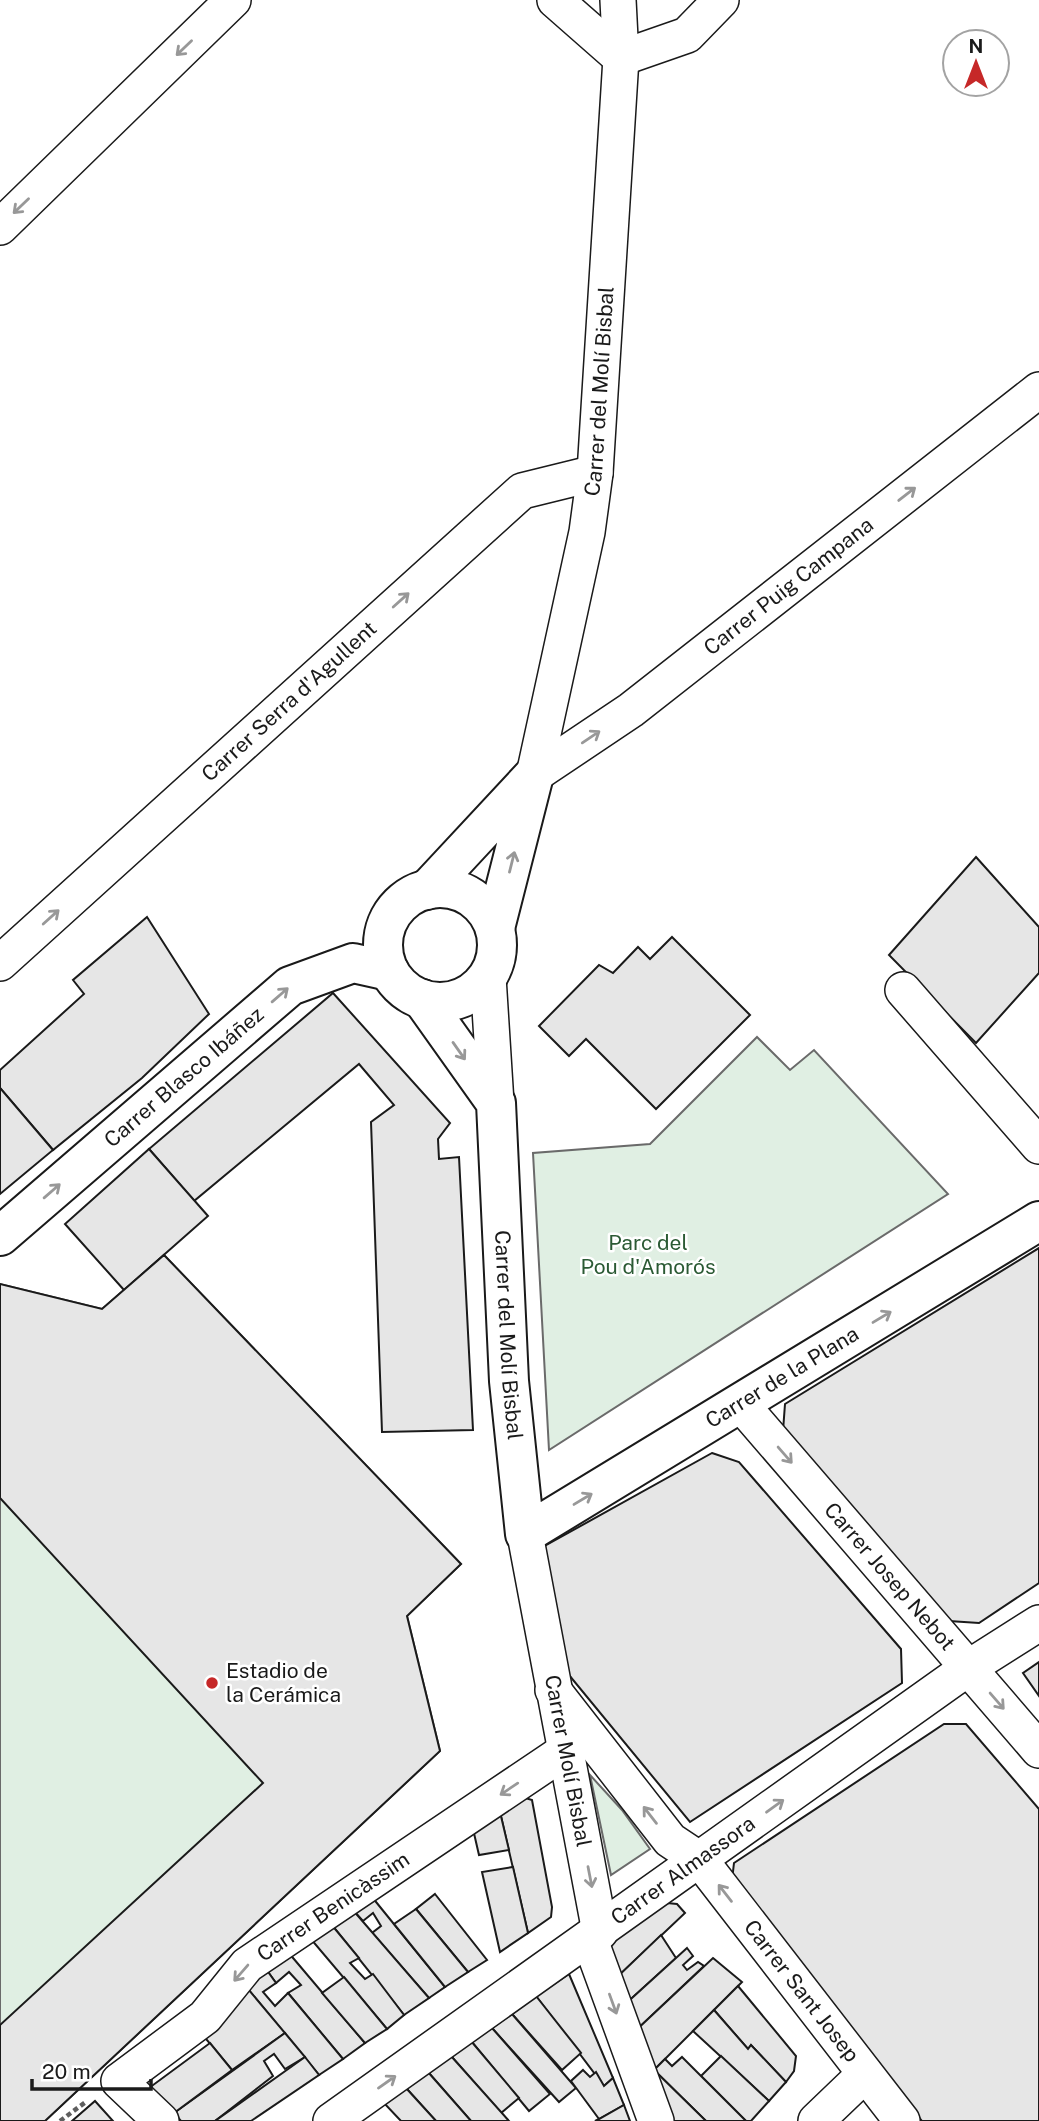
<svg xmlns="http://www.w3.org/2000/svg" width="1039" height="2121" viewBox="0 0 1039 2121" font-family="'Public Sans',sans-serif">
	<style>
		.green { fill: #e0efe3; stroke: #6a6a6a; stroke-width: 2 }
		.building { fill: #e6e6e6; stroke: #1a1a1a; stroke-width: 2 }
		.lines { fill: none; stroke-linecap: round; stroke-linejoin: round }
		.minor-casing { stroke: #1a1a1a; stroke-width: 38 }
		.secondary-casing { stroke: #1a1a1a; stroke-width: 42 }
		.path { stroke: #5f5f5f; stroke-width: 4.5; stroke-dasharray: 5 3.5; stroke-linecap: butt }
		.minor { stroke: #fff; stroke-width: 35 }
		.secondary { stroke: #fff; stroke-width: 38 }
		.oneway { stroke: #989898 }
		.poi-dot { fill: #c62828; stroke: #fff; stroke-width: 2.5 }
		.labels { text-anchor: middle; stroke-width: 5; stroke-linejoin: round; paint-order: stroke }
		.street-label { font-size: 21px; fill: #1a1a1a; stroke: #fff }
		.park-label { font-size: 21px; fill: #2b5a34; stroke: #fff }
		.poi-label { font-size: 21px; fill: #1a1a1a; stroke: #fff; text-anchor: start }
	</style>
	<rect width="100%" height="100%" fill="#fff"/>
	<g class="green">
		<polygon points="757,1037 790,1070 814,1050 948,1194 549,1450 533,1153 650,1144"/>
		<polygon points="164,1255 461,1564 407,1616 440,1751 45,2121 0,2121 0,1284 102,1309"/>
		<polygon points="590,1775 622,1810 650,1849 611,1875"/>
	</g>
	<g class="building">
		<polygon points="976,857 1039,927 1039,973 976,1043 889,955"/>
		<polygon points="147,917 209,1014 142,1078 53,1150 0,1088 0,1070 84,994 73,980"/>
		<polygon points="672,937 750,1015 656,1109 586,1039 569,1056 539,1026 599,965 613,973 638,947 650,959"/>
		<polygon points="333,993 450,1123 438,1139 439,1159 459,1157 473,1430 382,1432 371,1122 394,1105 359,1064 194,1201 149,1149"/>
		<polygon points="0,1088 53,1150 0,1194"/>
		<polygon points="149,1149 208,1216 124,1290 65,1224"/>
		<polygon points="1039,1248 1039,1583 979,1623 949,1621 783,1431 785,1404"/>
		<polygon points="164,1255 461,1564 407,1616 440,1751 45,2121 0,2121 0,2025 263,1783 0,1498 0,1284 102,1309"/>
		<polygon points="712,1453 739,1462 901,1649 902,1683 690,1822 555,1658 541,1548"/>
		<polygon points="1039,1662 1039,1696 1023,1673"/>
		<polygon points="944,1724 966,1724 1039,1809 1039,2121 922,2121 732,1880 734,1863"/>
		<polygon points="519,1796 532,1800 552,1907 551,1917 528,1933 500,1812"/>
		<polygon points="500,1812 509,1850 479,1855 473,1829"/>
		<polygon points="513,1867 528,1933 500,1952 482,1872"/>
		<polygon points="435,1894 487,1960 468,1972 416,1909"/>
		<polygon points="372,1897 445,1987 429,1998 372,1933 381,1926 373,1913 363,1921 352,1909"/>
		<polygon points="667,1903 677,1904 685,1913 613,1981 603,1943"/>
		<polygon points="352,1909 429,1998 404,2015 331,1924"/>
		<polygon points="416,1909 468,1972 445,1987 394,1924"/>
		<polygon points="331,1924 359,1958 350,1963 365,1979 373,1974 404,2015 387,2029 310,1938"/>
		<polygon points="661,1935 676,1958 621,2008 613,1981"/>
		<polygon points="687,1948 693,1956 683,1965 687,1970 698,1962 704,1966 631,2035 621,2008"/>
		<polygon points="288,1952 365,2043 343,2059 288,1993 301,1985 289,1972 276,1983 266,1969"/>
		<polygon points="713,1958 742,1982 650,2074 631,2035"/>
		<polygon points="266,1969 276,1983 263,1992 275,2006 288,1993 343,2059 319,2075 243,1983"/>
		<polygon points="569,1974 613,2078 604,2086 536,1996"/>
		<polygon points="344,1977 387,2029 365,2043 322,1993"/>
		<polygon points="243,1983 285,2033 232,2070 201,2033"/>
		<polygon points="738,1986 796,2056 794,2071 786,2082 751,2045 748,2049 714,2010"/>
		<polygon points="536,1996 581,2053 562,2070 512,2014"/>
		<polygon points="714,2010 748,2049 751,2045 786,2082 769,2101 693,2031"/>
		<polygon points="512,2014 576,2088 559,2102 492,2028"/>
		<polygon points="492,2028 550,2094 529,2111 471,2041"/>
		<polygon points="285,2033 305,2057 285,2069 274,2054 264,2061 273,2076 215,2121 181,2121 174,2113"/>
		<polygon points="471,2041 519,2098 501,2113 451,2056"/>
		<polygon points="210,2043 232,2070 174,2113 149,2088"/>
		<polygon points="451,2056 509,2121 471,2121 428,2072"/>
		<polygon points="721,2056 769,2101 751,2121 746,2121 701,2076"/>
		<polygon points="305,2057 319,2075 251,2121 215,2121"/>
		<polygon points="682,2057 746,2121 706,2121 654,2070 665,2059 672,2066"/>
		<polygon points="583,2070 590,2077 596,2072 604,2086 613,2078 624,2105 599,2119 571,2081"/>
		<polygon points="654,2070 706,2121 668,2121"/>
		<polygon points="428,2072 471,2121 436,2121 406,2088"/>
		<polygon points="406,2088 436,2121 401,2121 383,2102"/>
		<polygon points="95,2101 113,2121 72,2121"/>
		<polygon points="624,2105 630,2121 595,2121 599,2119"/>
	</g>
	<g class="lines">
		<g class="minor-casing">
			<g id="minor">
				<polyline points="555,0 621,58 687,35 721,0"/>
				<polyline points="0,227 233,0"/>
				<path id="s1" d="M 534,775 L 587,532 L 595,473 L 621,58 L 618,0"/>
				<path id="s2" d="M 534,775 L 631,710 L 1039,390"/>
				<path id="s3" d="M 0,963 L 522,491 L 595,473"/>
				<polyline points="488,977 496,1103"/>
				<polyline points="903,990 1039,1146"/>
				<path id="s4" d="M 740,1403 L 1039,1750"/>
				<path id="s5" d="M 525,1534 L 600,1932"/>
				<path id="s6" d="M 553,1690 L 670,1840 L 700,1860 L 902,2121"/>
				<polyline points="590,1940 656,2121"/>
				<path id="s7" d="M 161,2121 L 119,2081 L 205,2017 L 247,1965 L 565,1751"/>
				<path id="s8" d="M 331,2121 L 968,1668 L 1039,1623"/>
				<polyline points="816,2121 865,2074"/>
			</g>
		</g>
		<g class="secondary-casing">
			<g id="secondary">
				<circle cx="440" cy="945" r="57"/>
				<polyline points="427,890 534,775 495,928"/>
				<path id="s9" d="M 422,999 L 496,1103 L 509,1381 L 525,1534 L 1039,1221"/>
				<path id="s10" d="M 0,1236 L 290,986 L 353,963 L 389,971"/>
			</g>
		</g>
		<polyline class="path" points="60,2121 87,2101"/>
		<use href="#minor" class="minor"/>
		<use href="#secondary" class="secondary"/>
	</g>
	<defs><path id="oneway-shaft" d="M-6 0H5M1.5-3L5.5 0L1.5 3" fill="none" stroke-width="1.6" stroke-linecap="round" stroke-linejoin="round" transform="scale(1.75)"/></defs>
	<g class="oneway">
		<use href="#oneway-shaft" transform="translate(184 48) rotate(136)"/>
		<use href="#oneway-shaft" transform="translate(21 206) rotate(136)"/>
		<use href="#oneway-shaft" transform="translate(907 494) rotate(-38)"/>
		<use href="#oneway-shaft" transform="translate(401 600) rotate(-42)"/>
		<use href="#oneway-shaft" transform="translate(591 737) rotate(-34)"/>
		<use href="#oneway-shaft" transform="translate(512 862) rotate(-76)"/>
		<use href="#oneway-shaft" transform="translate(51 917) rotate(-42)"/>
		<use href="#oneway-shaft" transform="translate(280 995) rotate(-41)"/>
		<use href="#oneway-shaft" transform="translate(459 1051) rotate(55)"/>
		<use href="#oneway-shaft" transform="translate(52 1191) rotate(-41)"/>
		<use href="#oneway-shaft" transform="translate(882 1317) rotate(-31)"/>
		<use href="#oneway-shaft" transform="translate(785 1455) rotate(49)"/>
		<use href="#oneway-shaft" transform="translate(583 1499) rotate(-31)"/>
		<use href="#oneway-shaft" transform="translate(997 1701) rotate(49)"/>
		<use href="#oneway-shaft" transform="translate(509 1789) rotate(146)"/>
		<use href="#oneway-shaft" transform="translate(775 1806) rotate(-36)"/>
		<use href="#oneway-shaft" transform="translate(650 1815) rotate(-128)"/>
		<use href="#oneway-shaft" transform="translate(590 1877) rotate(79)"/>
		<use href="#oneway-shaft" transform="translate(725 1893) rotate(-128)"/>
		<use href="#oneway-shaft" transform="translate(241 1973) rotate(131)"/>
		<use href="#oneway-shaft" transform="translate(613 2004) rotate(70)"/>
		<use href="#oneway-shaft" transform="translate(387 2082) rotate(-35)"/>
	</g>
	<circle class="poi-dot" cx="212" cy="1683" r="7"/>
	<g class="labels">
		<g class="street-label">
			<text dy="7" stroke="none"><textPath href="#s1" startOffset="390">Carrer del Molí Bisbal</textPath></text>
			<text dy="7" stroke="none"><textPath href="#s2" startOffset="317">Carrer Puig Campana</textPath></text>
			<text dy="7" stroke="none"><textPath href="#s3" startOffset="390">Carrer Serra d'Agullent</textPath></text>
			<text dy="7" stroke="none"><textPath href="#s10" startOffset="243">Carrer Blasco Ibáñez</textPath></text>
			<text dy="7" stroke="none"><textPath href="#s9" startOffset="360">Carrer del Molí Bisbal</textPath></text>
			<text dy="7" stroke="none"><textPath href="#s9" startOffset="861">Carrer de la Plana</textPath></text>
			<text dy="7" stroke="none"><textPath href="#s4" startOffset="229">Carrer Josep Nebot</textPath></text>
			<text dy="7" stroke="none"><textPath href="#s5" startOffset="231">Carrer Molí Bisbal</textPath></text>
			<text dy="7" stroke="none"><textPath href="#s8" startOffset="432">Carrer Almassora</textPath></text>
			<text dy="7" stroke="none"><textPath href="#s7" startOffset="336">Carrer Benicàssim</textPath></text>
			<text dy="7" stroke="none"><textPath href="#s6" startOffset="392">Carrer Sant Josep</textPath></text>
		</g>
		<g class="park-label">
			<text x="648" y="1250">Parc del<tspan x="648" dy="24">Pou d'Amorós</tspan></text>
		</g>
		<g class="poi-label">
			<text x="226" y="1678">Estadio de<tspan x="226" dy="24">la Cerámica</tspan></text>
		</g>
	</g>
	<g transform="translate(976 63)"><circle r="33" fill="#ffffff" stroke="#a3a3a3" stroke-width="2"/>
	<path d="M0-5L12 26L0 18L-12 26Z" fill="#c62828"/>
	<text y="-10" font-size="19" font-weight="bold" text-anchor="middle" fill="#1a1a1a">N</text>
	</g>
	<path d="M32 2079v10h119v-10" fill="none" stroke="#1a1a1a" stroke-width="3.5"/>
	<text x="42" y="2079" font-size="21" fill="#1a1a1a" stroke="#ffffff" stroke-width="5" paint-order="stroke">20 m</text>
</svg>
